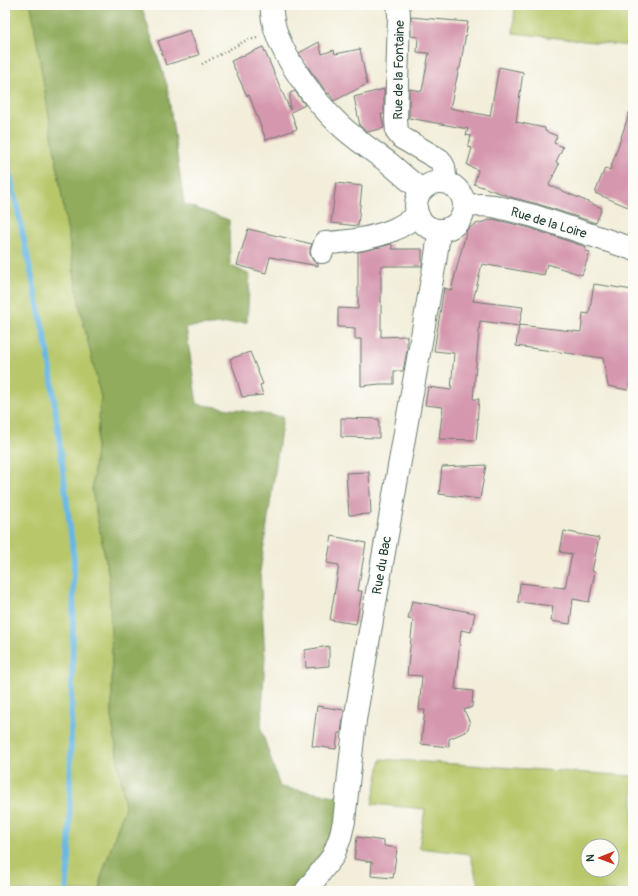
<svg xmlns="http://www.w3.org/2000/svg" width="638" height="896" viewBox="0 0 638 896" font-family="Pangolin,sans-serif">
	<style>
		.green { fill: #b7c769; stroke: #6b824e; fill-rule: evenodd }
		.forest { fill: #91ac5d; stroke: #587448 }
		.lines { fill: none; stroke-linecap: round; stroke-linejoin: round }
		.stream { stroke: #68b7e2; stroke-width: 6 }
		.building { fill: #d597ae }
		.minor-casing { stroke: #697b6e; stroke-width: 24 }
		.path { stroke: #697b6e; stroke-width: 2.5; stroke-dasharray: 1 3; stroke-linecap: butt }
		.minor { stroke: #fff; stroke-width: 22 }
		.labels { text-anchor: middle; stroke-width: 3; stroke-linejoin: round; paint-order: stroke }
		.street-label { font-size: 13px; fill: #1f3d34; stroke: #fdfcf7 }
	</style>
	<rect width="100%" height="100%" fill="#fdfcf7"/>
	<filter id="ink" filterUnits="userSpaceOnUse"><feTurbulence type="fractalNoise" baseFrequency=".025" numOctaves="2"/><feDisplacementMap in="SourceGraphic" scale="8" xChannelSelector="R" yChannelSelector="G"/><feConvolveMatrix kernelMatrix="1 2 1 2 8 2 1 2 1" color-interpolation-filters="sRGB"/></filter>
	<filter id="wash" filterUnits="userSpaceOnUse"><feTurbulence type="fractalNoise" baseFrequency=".012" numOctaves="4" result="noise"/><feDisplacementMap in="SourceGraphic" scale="16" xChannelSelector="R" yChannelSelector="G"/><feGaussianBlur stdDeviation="0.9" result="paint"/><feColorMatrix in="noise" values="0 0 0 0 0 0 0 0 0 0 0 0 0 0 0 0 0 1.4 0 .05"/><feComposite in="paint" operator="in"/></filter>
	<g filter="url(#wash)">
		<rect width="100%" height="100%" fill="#f2eeda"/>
		<g class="green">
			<polygon points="5,5 31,5 80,308 101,397 92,491 109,577 112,660 112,721 125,806 100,881 102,891 5,891"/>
			<polygon points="515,5 633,5 633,29 629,46 513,33"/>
			<path d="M 381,759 L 633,776 L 633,891 L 480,891 L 470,854 L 419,848 L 425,809 L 372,804 ZM 588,846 L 612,846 L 612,870 L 588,870 Z"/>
		</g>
		<polygon class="forest" points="31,5 141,5 167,85 184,204 229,220 230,265 250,275 247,322 186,327 197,404 283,417 260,572 265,657 261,729 280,787 342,797 332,859 294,891 226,891 223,889 219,891 101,891 100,881 125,806 112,721 112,660 109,577 92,491 101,397 80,308"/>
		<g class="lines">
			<polyline class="stream" points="5,151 49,357 74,560 69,857 66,891"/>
		</g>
		<g id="blocks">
			<g class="building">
				<polygon points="411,17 468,22 460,68 459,68 450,108 490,116 499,67 523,72 516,122 545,128 545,131 557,136 554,143 563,147 556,162 559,164 549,185 602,208 596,223 538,204 514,198 474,184 478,170 467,165 472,148 468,147 471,136 466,135 468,129 409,118 409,89 422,91 429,53 417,52 418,37 411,36"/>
				<polygon points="190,30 199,55 166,65 158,41"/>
				<polygon points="319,42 322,54 334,50 335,54 360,49 367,84 334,101 329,93 328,94 310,70 299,53"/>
				<polygon points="263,47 290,110 290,93 295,91 305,105 291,112 297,129 266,140 249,95 247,96 231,61"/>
				<polygon points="384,89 384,114 381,114 384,128 367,132 360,126 354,97"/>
				<polygon points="630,111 633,112 633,197 628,207 595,193 605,168 610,170"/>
				<polygon points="336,183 362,186 358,226 331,223"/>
				<polygon points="493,219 530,228 586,247 585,251 590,252 582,275 547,264 544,275 482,264 473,301 523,307 519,326 480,321 473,399 479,399 477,422 478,422 476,440 439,439 443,407 425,405 428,387 451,390 454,353 434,351 444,288 451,290 467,229 476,224"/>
				<polygon points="248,229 312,244 310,248 310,255 313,261 318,264 318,266 270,257 266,273 237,265"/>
				<polygon points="392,244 392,249 422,249 422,266 381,266 381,337 407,336 407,350 403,371 394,371 394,384 380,384 361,386 361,339 355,339 355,328 338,327 338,308 358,309 358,252 380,247"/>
				<polygon points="594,284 633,290 633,366 628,390 608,386 603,358 516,346 519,325 581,332 583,313 589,314"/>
				<polygon points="250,352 263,384 260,385 263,395 242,397 236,376 230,359"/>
				<polygon points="341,418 379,419 379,438 341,437"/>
				<polygon points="486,465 480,499 439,494 442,467"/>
				<polygon points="369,472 371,514 349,515 346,473"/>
				<polygon points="564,531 599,538 592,571 595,572 589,602 573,599 570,624 551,621 553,606 518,602 520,583 565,588 572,554 560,552"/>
				<polygon points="332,536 366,543 358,591 362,591 356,624 330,620 339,565 327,563"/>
				<polygon points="412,601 475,613 471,632 461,630 455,689 473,691 472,707 464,710 470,723 467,731 449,739 449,747 421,744 425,710 419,710 422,676 407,675 413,620 408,619"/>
				<polygon points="329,646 329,666 306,668 305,650"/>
				<polygon points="317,706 344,710 341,733 338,733 336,749 312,746"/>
				<polygon points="357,837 384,841 384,846 397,848 393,878 371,876 372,862 354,859"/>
			</g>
		</g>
	</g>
	<g filter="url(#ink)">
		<use href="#blocks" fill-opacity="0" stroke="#697b6e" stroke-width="1"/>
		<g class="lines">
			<g class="minor-casing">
				<g id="minor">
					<path d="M 271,5 C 272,10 272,15 273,20 C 279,54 316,103 341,126 C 356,140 373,151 389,163 C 400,172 410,182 422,190"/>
					<polyline points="398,5 399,15 396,119 397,132 402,138 440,160 444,167 445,176 445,182"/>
					<circle cx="440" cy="206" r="24"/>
					<polyline points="464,206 481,205 494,206 534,216 633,249"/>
					<path d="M 322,252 L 325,243 C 347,242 373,238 393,230 C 402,226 410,220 418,216"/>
					<polyline points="306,891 333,856 340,838 344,821 355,720 368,643 435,262 438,241 438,230"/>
				</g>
			</g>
			<polyline class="path" points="202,64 245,41 257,38"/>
			<use href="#minor" class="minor"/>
		</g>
	</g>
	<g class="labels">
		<g class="street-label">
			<text transform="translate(398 70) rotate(-89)" y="5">Rue de la Fontaine</text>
			<text transform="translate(549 222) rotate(17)" y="5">Rue de la Loire</text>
			<text transform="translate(381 565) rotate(-80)" y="5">Rue du Bac</text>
		</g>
	</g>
	<rect width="638" height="896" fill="none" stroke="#fdfcf7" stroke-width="20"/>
	<g transform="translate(600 858) rotate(269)"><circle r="19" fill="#fdfcf7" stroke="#a4b0a9"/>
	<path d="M0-3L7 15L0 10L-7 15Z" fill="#c8321e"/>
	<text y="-6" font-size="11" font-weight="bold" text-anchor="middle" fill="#1f3d34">N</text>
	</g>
</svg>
